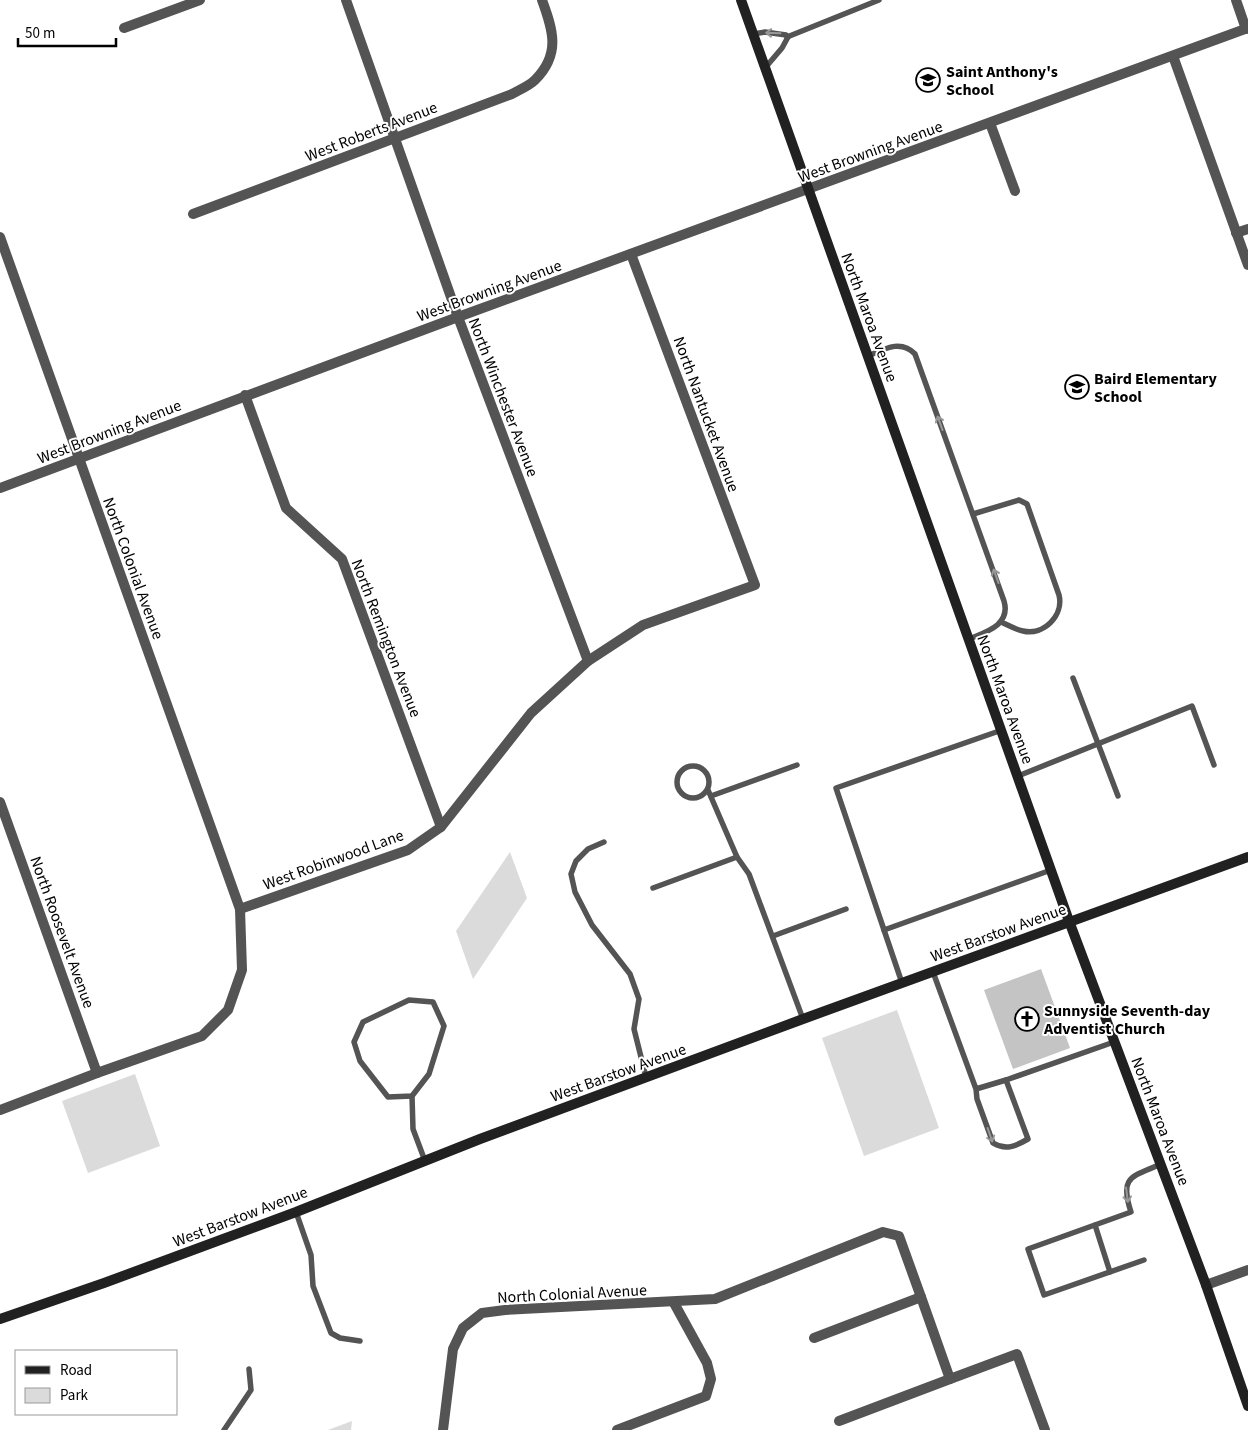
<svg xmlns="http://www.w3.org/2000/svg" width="1248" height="1430" viewBox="0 0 1248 1430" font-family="'Source Sans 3',sans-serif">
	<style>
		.green { fill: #dbdbdb }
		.building { fill: #c4c4c4 }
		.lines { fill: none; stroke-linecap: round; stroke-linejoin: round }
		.lane { stroke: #545454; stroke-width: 5.5 }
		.street { stroke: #545454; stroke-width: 10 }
		.secondary { stroke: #212121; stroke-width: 10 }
		.oneway { stroke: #989898 }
		.labels { text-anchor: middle; stroke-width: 4; stroke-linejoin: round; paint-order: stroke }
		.poi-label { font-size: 16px; font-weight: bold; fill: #000; stroke: #fff; text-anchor: start }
		.street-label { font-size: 16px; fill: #000; stroke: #fff }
	</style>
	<rect width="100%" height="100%" fill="#fff"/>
	<g class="green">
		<polygon points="510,852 527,898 473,979 456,931"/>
		<polygon points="897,1010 939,1128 864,1156 822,1038"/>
		<polygon points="135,1074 160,1146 88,1173 62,1101"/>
		<polygon points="352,1421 351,1430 328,1430"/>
	</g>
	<polygon class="building" points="1041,969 1070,1048 1013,1069 984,990"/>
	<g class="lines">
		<g class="lane">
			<polyline points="753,34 765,32 786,35 788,37 782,48 765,68"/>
			<polyline points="787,37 879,0"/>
			<path d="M 868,356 C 884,349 901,339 915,354 L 1004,601 C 1011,625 986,632 969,639"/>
			<path d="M 973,514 L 1019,500 L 1027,504 L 1059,595 C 1064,615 1044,636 1023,631 C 1016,630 1008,625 1001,622"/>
			<polyline points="1073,678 1118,796"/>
			<polyline points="1002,730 836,788 884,930 1051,870"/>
			<circle cx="693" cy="782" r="16"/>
			<polyline points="1018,776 1192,706 1214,765"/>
			<polyline points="708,790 737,857 749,874 803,1019"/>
			<polyline points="711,796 797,765"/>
			<polyline points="604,842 588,849 576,861 571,874 575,892 592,925 630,974 639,999 634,1029 646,1077"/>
			<polyline points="653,888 737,857"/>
			<polyline points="884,930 902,983"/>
			<polyline points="773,936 846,909"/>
			<path d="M 933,972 L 976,1089 L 977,1099 L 993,1143 C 1006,1151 1016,1146 1028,1139 L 1006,1080 L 976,1089"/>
			<polygon points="409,1000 433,1002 444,1026 429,1074 412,1096 388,1097 360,1061 354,1042 363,1022"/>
			<polyline points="1006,1080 1114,1042"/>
			<polyline points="412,1096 413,1129 425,1161"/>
			<polyline points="296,1212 311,1255 313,1286 331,1333 340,1338 360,1341"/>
			<polyline points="1095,1225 1110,1272"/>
			<path d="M 1144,1260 L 1044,1295 L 1028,1249 L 1131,1212 C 1119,1176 1132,1177 1161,1164"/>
			<polyline points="224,1430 251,1390 249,1369"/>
		</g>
		<g class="street">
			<polyline points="346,0 458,317 588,661"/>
			<polyline points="1236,0 1246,29"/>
			<polyline points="124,28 200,0"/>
			<polyline points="1173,56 1248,265"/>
			<polyline points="990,123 1015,191"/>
			<path d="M 193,214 L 512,94 C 519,90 529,86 535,80 C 561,54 553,30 542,0"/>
			<polyline points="1236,233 1248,229"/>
			<polyline points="0,237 240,909 242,970 228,1010 202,1036 97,1073 0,1110"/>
			<polyline points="245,395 286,508 342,559 441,827"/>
			<polyline points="0,488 458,317 1248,28"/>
			<polyline points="0,802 97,1073"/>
			<polyline points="240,909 408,850 441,827 531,713 588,661 643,625 755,585 631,254"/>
			<polyline points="1206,1285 1248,1270"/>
			<polyline points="814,1338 921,1297 950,1379 1017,1354 1045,1430"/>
			<polyline points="839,1421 950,1379"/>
			<polyline points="443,1430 453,1349 463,1328 482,1313 505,1310 715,1299 883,1232 899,1236 921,1297"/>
			<polyline points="617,1430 706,1396 711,1379 707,1363 674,1303"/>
		</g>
		<g class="secondary">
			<polyline points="741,0 1069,921 1206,1285 1248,1406"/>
			<polyline points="0,1319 104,1283 296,1212 480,1139 803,1019 1248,857"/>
		</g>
	</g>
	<defs><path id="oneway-shaft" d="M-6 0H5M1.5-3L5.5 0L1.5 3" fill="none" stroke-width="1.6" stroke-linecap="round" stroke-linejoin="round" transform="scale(1.25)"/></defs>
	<g class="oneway">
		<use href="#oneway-shaft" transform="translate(773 33) rotate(-178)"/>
		<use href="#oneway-shaft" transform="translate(940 423) rotate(-110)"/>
		<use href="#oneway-shaft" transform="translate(996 576) rotate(-110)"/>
		<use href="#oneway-shaft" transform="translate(990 1135) rotate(71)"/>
		<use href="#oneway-shaft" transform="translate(1127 1195) rotate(83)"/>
	</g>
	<defs>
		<g id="school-ring" transform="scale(1.25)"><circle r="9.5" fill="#fff" stroke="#000" stroke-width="1.5"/><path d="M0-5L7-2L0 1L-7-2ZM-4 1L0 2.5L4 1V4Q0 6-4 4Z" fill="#000"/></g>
		<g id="church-ring" transform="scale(1.25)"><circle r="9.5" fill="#fff" stroke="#000" stroke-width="1.5"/><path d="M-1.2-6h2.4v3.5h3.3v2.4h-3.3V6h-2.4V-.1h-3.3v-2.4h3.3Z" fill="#000"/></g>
	</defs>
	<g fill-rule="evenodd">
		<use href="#school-ring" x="928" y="80"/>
		<use href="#school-ring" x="1077" y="387"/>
		<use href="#church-ring" x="1027" y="1019"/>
	</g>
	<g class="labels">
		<g class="poi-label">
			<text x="946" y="77">Saint Anthony's<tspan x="946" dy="18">School</tspan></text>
			<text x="1094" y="384">Baird Elementary<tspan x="1094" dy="18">School</tspan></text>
			<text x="1044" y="1016">Sunnyside Seventh-day<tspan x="1044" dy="18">Adventist Church</tspan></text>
		</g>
		<g class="street-label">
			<text transform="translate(371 131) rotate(-21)" y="6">West Roberts Avenue</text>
			<text transform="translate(870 151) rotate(-20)" y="6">West Browning Avenue</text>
			<text transform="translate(489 290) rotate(-20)" y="6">West Browning Avenue</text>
			<text transform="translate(870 317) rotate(70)" y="6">North Maroa Avenue</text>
			<text transform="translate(504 397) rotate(69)" y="6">North Winchester Avenue</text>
			<text transform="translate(707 414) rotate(70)" y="6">North Nantucket Avenue</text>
			<text transform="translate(109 431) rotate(-21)" y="6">West Browning Avenue</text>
			<text transform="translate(134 568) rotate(70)" y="6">North Colonial Avenue</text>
			<text transform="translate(387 638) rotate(69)" y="6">North Remington Avenue</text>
			<text transform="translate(1006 699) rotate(70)" y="6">North Maroa Avenue</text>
			<text transform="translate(333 859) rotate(-20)" y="6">West Robinwood Lane</text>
			<text transform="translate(63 932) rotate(70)" y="6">North Roosevelt Avenue</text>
			<text transform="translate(998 932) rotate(-20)" y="6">West Barstow Avenue</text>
			<text transform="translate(618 1072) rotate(-20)" y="6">West Barstow Avenue</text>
			<text transform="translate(1161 1121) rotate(69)" y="6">North Maroa Avenue</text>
			<text transform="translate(240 1216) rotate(-21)" y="6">West Barstow Avenue</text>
			<text transform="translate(572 1293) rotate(-3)" y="6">North Colonial Avenue</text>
		</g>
	</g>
	<rect x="15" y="1350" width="162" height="65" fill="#ffffff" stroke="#999999"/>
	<rect x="25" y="1366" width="25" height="8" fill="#212121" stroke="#999999"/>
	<text x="60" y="1375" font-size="15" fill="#000000">Road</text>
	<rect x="25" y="1388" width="25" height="15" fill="#dbdbdb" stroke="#999999"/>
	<text x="60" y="1400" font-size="15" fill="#000000">Park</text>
	<path d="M18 38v8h98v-8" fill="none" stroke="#000000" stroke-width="2.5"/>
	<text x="25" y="38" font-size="15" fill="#000000" stroke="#ffffff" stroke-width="4" paint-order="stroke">50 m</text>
</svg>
